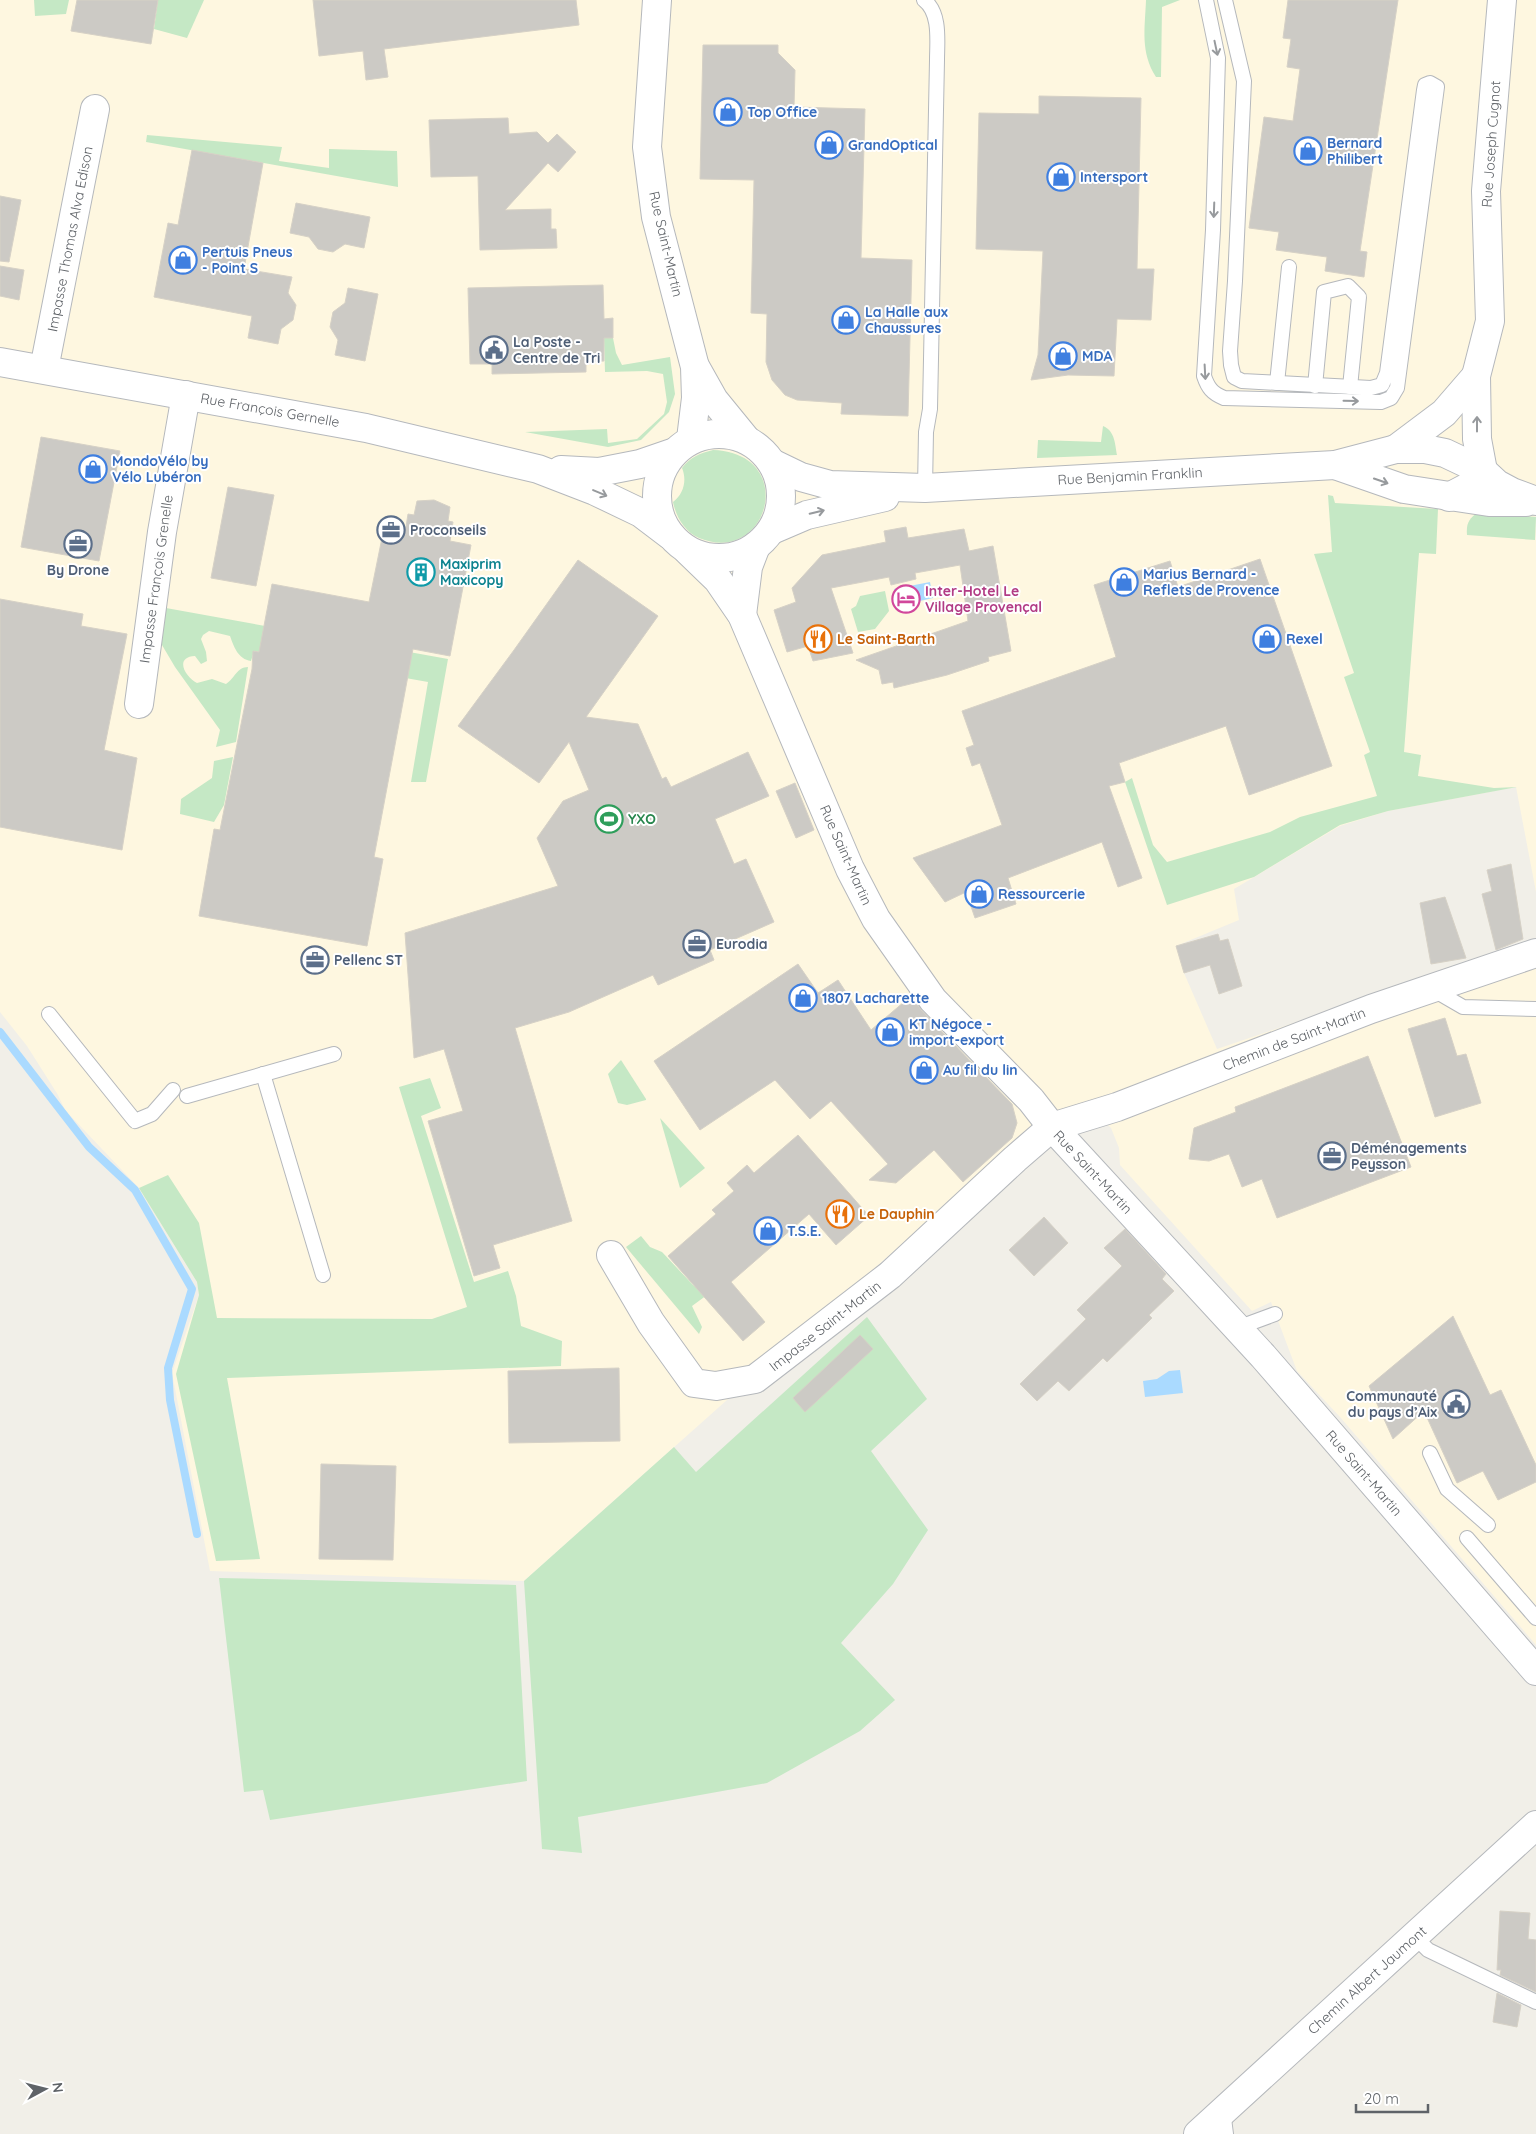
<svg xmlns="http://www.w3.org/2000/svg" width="1536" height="2134" viewBox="0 0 1536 2134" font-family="Quicksand,sans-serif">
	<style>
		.commercial { fill: #fef7e0; fill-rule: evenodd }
		.green { fill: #c5e8c5 }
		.water { fill: #aadaff }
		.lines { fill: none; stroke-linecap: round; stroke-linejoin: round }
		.stream { stroke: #aadaff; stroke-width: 8 }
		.building { fill: #cccac5; stroke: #d6d1c6 }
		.lane-casing { stroke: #b5b8bc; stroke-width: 16 }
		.street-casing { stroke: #b5b8bc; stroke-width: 30 }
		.lane { stroke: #fff; stroke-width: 14 }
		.street { stroke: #fff; stroke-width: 28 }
		.oneway { stroke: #979a9d }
		.labels { text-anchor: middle; stroke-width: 4; stroke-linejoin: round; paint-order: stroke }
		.shop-label { font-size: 14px; font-weight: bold; fill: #366cbe; stroke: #fff; text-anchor: start }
		.street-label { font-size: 14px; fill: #5f6368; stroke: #fff }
		.service-label { font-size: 14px; font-weight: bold; fill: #4e5e75; stroke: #fff; text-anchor: start }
		.culture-label { font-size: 14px; font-weight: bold; fill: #0d838f; stroke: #fff; text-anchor: start }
		.hotel-label { font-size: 14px; font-weight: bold; fill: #b23c85; stroke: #fff; text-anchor: start }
		.food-label { font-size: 14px; font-weight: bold; fill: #c56008; stroke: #fff; text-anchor: start }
		.leisure-label { font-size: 14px; font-weight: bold; fill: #27864d; stroke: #fff; text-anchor: start }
	</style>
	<rect width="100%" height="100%" fill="#f1efe8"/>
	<path class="commercial" d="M 0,0 L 1536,0 L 1536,892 L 1516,787 L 1388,811 L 1340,826 L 1234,889 L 1239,920 L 1176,946 L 1184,973 L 1217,1049 L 1536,940 L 1536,1645 L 1340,1417 L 1297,1371 L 1271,1302 L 1252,1311 L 1120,1165 L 1119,1148 L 1111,1128 L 1089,1105 L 1015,1143 L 524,1581 L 210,1571 L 172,1373 L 199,1295 L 197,1282 L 139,1188 L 65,1110 L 58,1095 L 27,1046 L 0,1012 ZM 1109,786 L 1141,877 L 1102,842 L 1008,877 L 1016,904 L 975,918 L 966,892 L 945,902 L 913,858 Z"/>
	<g class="green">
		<polygon points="34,0 69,0 66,14 35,16"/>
		<polygon points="158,0 204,0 187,38 154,29"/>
		<path d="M 1146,0 L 1180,0 L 1162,7 L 1161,77 L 1156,77 C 1140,52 1145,28 1146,0 Z"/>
		<polygon points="147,135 282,147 279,161 329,168 329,149 397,151 398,187 146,142"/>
		<polygon points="604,338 613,338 616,353 622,365 670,357 675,394 669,412 641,440 608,447 525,432 607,429 608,443 637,439 664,414 667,402 663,374 647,371 605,372"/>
		<path d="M 1103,426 C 1115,431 1115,444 1117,455 L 1037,458 L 1038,440 L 1101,442 Z"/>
		<path d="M 713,450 C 799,453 769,567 699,538 C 685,532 676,517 673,502 C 684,494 687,480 682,468 C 690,457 701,453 713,450 Z"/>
		<polygon points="1328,495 1333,496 1335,503 1438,509 1436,554 1419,553 1404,752 1421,755 1418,776 1494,788 1517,787 1388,811 1340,825 1254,877 1167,905 1125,782 1132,778 1153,845 1167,862 1270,832 1300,817 1377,796 1364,755 1370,752 1344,677 1354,673 1314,554 1332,552"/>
		<path d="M 1478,512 L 1536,517 L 1535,540 L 1467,535 C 1466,523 1469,519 1478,512 Z"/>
		<polygon points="885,591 889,611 875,629 858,632 851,609 856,606 860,596"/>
		<path d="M 166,608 L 448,659 L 426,782 L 411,782 L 428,682 L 254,651 L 251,661 C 238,659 234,647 230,636 L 209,631 L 203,635 L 201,639 L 206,652 L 207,661 L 201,664 L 195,656 C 174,657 185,677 197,683 L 212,679 L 226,684 C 235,678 237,667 248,667 L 236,742 L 216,747 L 220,730 L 175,667 L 162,645 L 161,632 Z"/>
		<polygon points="233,757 224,805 214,822 180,814 181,799 212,778 214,761"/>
		<polygon points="621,1060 646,1099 646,1100 627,1105 618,1103 608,1074"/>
		<polygon points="430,1078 441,1108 421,1116 474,1282 508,1271 516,1296 521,1326 562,1341 561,1366 227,1378 260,1559 216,1561 176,1374 199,1295 197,1282 139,1188 168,1175 199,1223 217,1318 432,1319 467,1307 399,1087"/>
		<polygon points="660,1118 705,1168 680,1188"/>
		<polygon points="641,1236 650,1247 662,1252 693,1285 707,1295 692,1306 702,1327 699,1334 626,1247"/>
		<polygon points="867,1317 927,1399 871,1451 928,1530 893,1584 841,1643 895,1700 860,1731 767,1783 578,1817 582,1853 542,1849 524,1581 674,1447 696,1472"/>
		<polygon points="219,1578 516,1585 527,1781 270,1820 263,1790 244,1792"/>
	</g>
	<g class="water">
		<polygon points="930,582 933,598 911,603 911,607 904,608 903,604 897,605 894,589"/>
		<polygon points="1180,1370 1183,1393 1145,1397 1143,1381 1157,1379 1169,1371"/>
	</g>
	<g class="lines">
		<polyline class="stream" points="0,1032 89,1147 135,1190 192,1289 168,1368 170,1400 197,1534"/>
	</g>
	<g class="building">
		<polygon points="77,0 158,0 151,44 71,31"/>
		<polygon points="313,0 576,0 579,25 384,49 388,77 366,80 363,51 319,56"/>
		<polygon points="1288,0 1398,0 1360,251 1367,252 1364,277 1325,271 1327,257 1276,250 1279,232 1249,228 1264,117 1293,121 1300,69 1287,67 1291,39 1283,38"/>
		<polygon points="703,45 778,45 778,53 795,70 794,107 865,109 861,258 912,260 908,416 841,414 842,403 797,400 785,395 772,380 766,362 767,314 751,313 754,180 700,179"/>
		<polygon points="1039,96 1141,98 1137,269 1154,269 1151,320 1117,319 1114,376 1068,375 1031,380 1038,355 1043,251 976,249 979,113 1039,114"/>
		<polygon points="508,118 509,134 537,132 548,143 557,134 576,152 558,172 548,163 505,210 551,209 551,229 556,229 557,248 480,250 478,176 431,177 429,120"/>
		<polygon points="192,150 263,163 244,269 292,277 288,293 296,305 293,320 281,329 278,344 248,338 252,316 154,297 168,223 178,225"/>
		<polygon points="0,196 21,200 9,262 0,261"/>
		<polygon points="296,203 370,217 364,248 345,244 333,252 318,249 309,237 290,233"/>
		<polygon points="0,266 24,270 19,300 0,296"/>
		<polygon points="603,285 604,319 613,318 613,338 604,338 604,361 586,362 586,372 492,374 492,364 470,364 468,288"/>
		<polygon points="348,288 378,294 365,361 335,355 338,340 330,327 333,312 345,303"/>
		<polygon points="41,437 120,451 99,561 21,547"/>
		<polygon points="228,487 274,495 256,586 211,578"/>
		<polygon points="434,500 450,507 448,521 453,522 450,541 471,545 450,656 413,649 374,857 383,859 367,946 199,916 214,829 220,830 252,669 253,651 259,652 272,584 369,602 384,528 405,533 408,514 414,515 417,501"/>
		<polygon points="906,527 908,538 964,529 969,551 993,546 1011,651 988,657 989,661 947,675 894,688 893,682 882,684 879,670 856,660 968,621 960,565 915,573 916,579 891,585 889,577 831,588 853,653 813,661 808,646 787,652 774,610 796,602 792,588 822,555 886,542 884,531"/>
		<polygon points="1260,559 1332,766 1249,795 1226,726 1119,763 1125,782 1109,786 1142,878 1118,887 1102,842 1008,878 1016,904 975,918 966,892 945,902 913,858 1002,825 980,763 972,766 966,748 974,745 962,711 1116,657 1094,585 1170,561 1178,587"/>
		<polygon points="578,560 658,616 586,717 638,724 662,779 666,777 671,787 748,752 769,796 715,819 734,864 746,859 774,922 710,950 714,960 658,985 653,975 569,1012 515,1028 572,1221 493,1245 500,1268 474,1276 428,1121 463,1111 444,1049 414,1058 405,933 558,886 537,838 563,801 589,790 569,742 539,783 458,726 514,650"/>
		<polygon points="0,599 83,614 81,626 127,634 104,750 137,758 122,850 0,827"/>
		<polygon points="795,783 814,830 796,838 776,791"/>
		<polygon points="1511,864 1523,939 1496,950 1482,894 1492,891 1487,870"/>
		<polygon points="1445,897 1466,958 1431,964 1420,903"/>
		<polygon points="1218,934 1220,941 1228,939 1242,986 1219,994 1210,965 1184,973 1176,946"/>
		<polygon points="798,964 818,993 838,980 871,1030 911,996 922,1011 1012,1104 1017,1123 1012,1138 963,1182 934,1150 896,1183 869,1180 888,1164 831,1101 810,1119 775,1080 700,1130 654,1061"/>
		<polygon points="1445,1018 1457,1056 1466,1054 1481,1103 1435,1117 1408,1029"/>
		<polygon points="1368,1056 1411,1167 1277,1218 1262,1179 1242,1187 1229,1154 1209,1161 1189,1159 1194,1128 1236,1112 1235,1107"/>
		<polygon points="798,1135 869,1216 836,1245 809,1214 731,1282 765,1322 743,1341 668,1256 716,1214 712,1210 734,1191 727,1183 747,1165 754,1173"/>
		<polygon points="1044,1217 1068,1243 1034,1276 1009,1250"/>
		<polygon points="1125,1229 1166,1274 1162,1279 1174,1291 1149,1315 1152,1318 1107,1362 1103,1358 1069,1391 1058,1381 1037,1401 1020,1384 1086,1319 1077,1310 1122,1266 1104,1248"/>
		<polygon points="1453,1316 1490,1395 1501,1390 1536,1465 1536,1482 1498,1500 1483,1471 1457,1483 1424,1411 1393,1439 1369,1386"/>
		<polygon points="860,1335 873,1349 805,1412 793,1398"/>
		<polygon points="619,1368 620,1441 509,1443 508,1371"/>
		<polygon points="321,1464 396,1466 393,1560 319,1559"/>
		<polygon points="1500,1911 1530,1913 1528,1939 1536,1940 1536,1992 1500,1975 1501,1970 1497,1970"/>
		<polygon points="1497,1993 1521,2005 1517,2027 1493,2022"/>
	</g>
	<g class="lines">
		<g class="lane-casing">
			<g id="lane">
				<path d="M 924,0 C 941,13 937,42 937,60 L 930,409 L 926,432 L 925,488"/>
				<path d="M 1206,0 L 1218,58 L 1213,230 L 1204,376 C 1208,388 1212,393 1224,398 L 1381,402 L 1391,398 L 1397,388 L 1437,87 L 1430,83 L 1425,85 L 1424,90 L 1387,373 L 1382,385 L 1371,388 L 1242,381 L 1234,377 L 1231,365 L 1230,351 L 1235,281 L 1244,81 L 1225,0"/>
				<polyline points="1277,383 1289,267"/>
				<polyline points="1315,386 1324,292 1348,286 1359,297 1350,387"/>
				<polyline points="1432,989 1463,1007 1536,1009"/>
				<polyline points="49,1014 135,1121 152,1114 173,1090"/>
				<polyline points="263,1074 323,1275"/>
				<polyline points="187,1096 334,1054"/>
				<polyline points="1237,1328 1275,1314"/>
				<polyline points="1430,1453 1447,1489 1488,1525"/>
				<polyline points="1467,1538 1536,1618"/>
				<polyline points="1414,1936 1428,1950 1536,2002"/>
				<polyline points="1223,2111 1226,2134"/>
			</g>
		</g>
		<g class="street-casing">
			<g id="street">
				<polyline points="657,0 647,147 656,217 695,367 696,398 691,439"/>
				<polyline points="0,362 366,428 538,469 595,491 641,513 670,535"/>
				<polyline points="696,368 714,400 745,438"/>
				<polyline points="44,369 95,109"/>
				<circle cx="719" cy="496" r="62"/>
				<polyline points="1396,449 1444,413 1476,376"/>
				<polyline points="772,463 801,477 830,485 925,488 1335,465 1396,449 1425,449 1445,453 1483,471 1497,484 1512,492 1536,501"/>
				<polyline points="1335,465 1404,489 1489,502 1526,502"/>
				<polyline points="561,470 599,472 640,464 672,453"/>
				<polyline points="1449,497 1470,486 1483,471 1477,439 1476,376 1490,321 1486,191 1502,0"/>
				<polyline points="772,530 807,515 885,497"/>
				<polyline points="688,551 718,580 742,615 850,869 876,919 933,1000 1031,1100 1052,1127 1263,1356 1536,1671"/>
				<polyline points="742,615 748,567 756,546"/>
				<polyline points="139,704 162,532 186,395"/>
				<polyline points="611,1255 651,1323 694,1383 716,1386 755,1379 890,1275 1015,1159 1052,1127 1117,1107 1371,1009 1536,953"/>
				<polyline points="1198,2134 1536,1825"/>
			</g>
		</g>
		<use href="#lane" class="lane"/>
		<use href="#street" class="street"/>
	</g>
	<defs><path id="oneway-shaft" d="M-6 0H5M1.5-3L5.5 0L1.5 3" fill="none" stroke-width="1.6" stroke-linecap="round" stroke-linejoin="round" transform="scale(1.25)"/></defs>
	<g class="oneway">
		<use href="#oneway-shaft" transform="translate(1216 48) rotate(78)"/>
		<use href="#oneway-shaft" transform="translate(1214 210) rotate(92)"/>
		<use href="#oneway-shaft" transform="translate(1205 372) rotate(87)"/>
		<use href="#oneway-shaft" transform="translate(1351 401) rotate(1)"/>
		<use href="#oneway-shaft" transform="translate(1477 424) rotate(-90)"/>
		<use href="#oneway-shaft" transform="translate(1381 481) rotate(19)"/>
		<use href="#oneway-shaft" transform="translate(600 493) rotate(23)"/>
		<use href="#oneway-shaft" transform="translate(817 512) rotate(-13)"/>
	</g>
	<defs>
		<g id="shop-ring" transform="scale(1.4375)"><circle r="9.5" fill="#fff" stroke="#3f7fe0" stroke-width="1.5"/><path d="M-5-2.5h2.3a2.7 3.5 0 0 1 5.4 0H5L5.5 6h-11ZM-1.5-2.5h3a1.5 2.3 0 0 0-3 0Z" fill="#3f7fe0"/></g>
		<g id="civic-ring" transform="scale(1.4375)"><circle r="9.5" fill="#fff" stroke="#5c6f8a" stroke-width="1.5"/><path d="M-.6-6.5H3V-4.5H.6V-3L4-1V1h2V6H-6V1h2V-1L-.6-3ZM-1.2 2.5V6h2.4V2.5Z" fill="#5c6f8a"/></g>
		<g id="office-ring" transform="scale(1.4375)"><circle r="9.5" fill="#fff" stroke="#5c6f8a" stroke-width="1.5"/><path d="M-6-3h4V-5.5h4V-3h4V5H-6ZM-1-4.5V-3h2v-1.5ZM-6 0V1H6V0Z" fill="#5c6f8a"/></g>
		<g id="building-ring" transform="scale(1.4375)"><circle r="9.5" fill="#fff" stroke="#0f9aa8" stroke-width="1.5"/><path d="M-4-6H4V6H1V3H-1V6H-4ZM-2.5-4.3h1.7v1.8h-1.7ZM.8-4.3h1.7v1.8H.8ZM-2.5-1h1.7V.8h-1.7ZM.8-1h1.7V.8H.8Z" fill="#0f9aa8"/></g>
		<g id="hotel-ring" transform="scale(1.4375)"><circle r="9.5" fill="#fff" stroke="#d1479c" stroke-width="1.5"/><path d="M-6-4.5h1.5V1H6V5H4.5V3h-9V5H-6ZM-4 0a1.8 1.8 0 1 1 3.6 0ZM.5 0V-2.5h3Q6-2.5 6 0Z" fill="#d1479c"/></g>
		<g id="restaurant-ring" transform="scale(1.4375)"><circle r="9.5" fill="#fff" stroke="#e8710a" stroke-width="1.5"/><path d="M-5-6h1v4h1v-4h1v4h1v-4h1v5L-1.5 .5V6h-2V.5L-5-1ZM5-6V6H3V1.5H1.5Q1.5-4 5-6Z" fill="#e8710a"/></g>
		<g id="stadium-ring" transform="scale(1.4375)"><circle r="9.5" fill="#fff" stroke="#2e9e5b" stroke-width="1.5"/><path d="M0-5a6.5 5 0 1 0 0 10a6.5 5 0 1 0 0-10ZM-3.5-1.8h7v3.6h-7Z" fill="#2e9e5b"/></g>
	</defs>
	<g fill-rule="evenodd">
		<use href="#shop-ring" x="728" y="112"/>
		<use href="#shop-ring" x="829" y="145"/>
		<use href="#shop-ring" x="1308" y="151"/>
		<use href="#shop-ring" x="1061" y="177"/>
		<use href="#shop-ring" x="183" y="260"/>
		<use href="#shop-ring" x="846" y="320"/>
		<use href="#civic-ring" x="494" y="350"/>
		<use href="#shop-ring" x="1063" y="356"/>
		<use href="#shop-ring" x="93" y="469"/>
		<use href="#office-ring" x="391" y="530"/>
		<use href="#office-ring" x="78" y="544"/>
		<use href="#building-ring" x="421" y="572"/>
		<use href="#shop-ring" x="1124" y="582"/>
		<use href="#hotel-ring" x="906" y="599"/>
		<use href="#restaurant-ring" x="818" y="639"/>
		<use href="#shop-ring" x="1267" y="639"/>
		<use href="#stadium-ring" x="609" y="819"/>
		<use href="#shop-ring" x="979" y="894"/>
		<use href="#office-ring" x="697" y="944"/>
		<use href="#office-ring" x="315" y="960"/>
		<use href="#shop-ring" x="803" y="998"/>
		<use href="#shop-ring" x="890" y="1032"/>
		<use href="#shop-ring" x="924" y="1070"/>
		<use href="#office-ring" x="1332" y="1156"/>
		<use href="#restaurant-ring" x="840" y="1214"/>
		<use href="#shop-ring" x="768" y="1231"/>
		<use href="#civic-ring" x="1456" y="1404"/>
	</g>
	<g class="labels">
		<g class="shop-label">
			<text x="747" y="117">Top Office</text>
			<text x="1327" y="148">Bernard<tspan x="1327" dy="16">Philibert</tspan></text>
			<text x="848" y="150">GrandOptical</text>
			<text x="1080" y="182">Intersport</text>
			<text x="202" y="257">Pertuis Pneus<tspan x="202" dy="16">- Point S</tspan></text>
			<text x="865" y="317">La Halle aux<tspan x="865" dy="16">Chaussures</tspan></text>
			<text x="1082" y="361">MDA</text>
			<text x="112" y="466">MondoVélo by<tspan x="112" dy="16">Vélo Lubéron</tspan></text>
			<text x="1143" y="579">Marius Bernard -<tspan x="1143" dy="16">Reflets de Provence</tspan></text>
			<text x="1286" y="644">Rexel</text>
			<text x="998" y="899">Ressourcerie</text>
			<text x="822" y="1003">1807 Lacharette</text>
			<text x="909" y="1029">KT Négoce -<tspan x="909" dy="16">import-export</tspan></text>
			<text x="943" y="1075">Au fil du lin</text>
			<text x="787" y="1236">T.S.E.</text>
		</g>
		<g class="street-label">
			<text transform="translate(1491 144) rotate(-86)" y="5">Rue Joseph Cugnot</text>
			<text transform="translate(70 239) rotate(-79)" y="5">Impasse Thomas Alva Edison</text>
			<text transform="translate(666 244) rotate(77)" y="5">Rue Saint-Martin</text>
			<text transform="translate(270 410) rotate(10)" y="5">Rue François Gernelle</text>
			<text transform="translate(1130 476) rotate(-3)" y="5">Rue Benjamin Franklin</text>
			<text transform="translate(156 579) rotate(-82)" y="5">Impasse François Grenelle</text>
			<text transform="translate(846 855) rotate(66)" y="5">Rue Saint-Martin</text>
			<text transform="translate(1294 1039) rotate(-21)" y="5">Chemin de Saint-Martin</text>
			<text transform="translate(1093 1172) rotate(47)" y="5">Rue Saint-Martin</text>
			<text transform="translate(825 1326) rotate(-38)" y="5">Impasse Saint-Martin</text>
			<text transform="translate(1364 1473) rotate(49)" y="5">Rue Saint-Martin</text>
			<text transform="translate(1367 1980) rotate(-42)" y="5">Chemin Albert Jaumont</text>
		</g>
		<g class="service-label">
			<text x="513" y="347">La Poste -<tspan x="513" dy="16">Centre de Tri</tspan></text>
			<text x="410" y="535">Proconseils</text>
			<text x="78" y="575" text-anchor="middle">By Drone</text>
			<text x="716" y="949">Eurodia</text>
			<text x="334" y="965">Pellenc ST</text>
			<text x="1351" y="1153">Déménagements<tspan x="1351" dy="16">Peysson</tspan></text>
			<text x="1437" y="1401" text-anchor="end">Communauté<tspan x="1437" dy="16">du pays d’Aix</tspan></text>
		</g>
		<g class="culture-label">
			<text x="440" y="569">Maxiprim<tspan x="440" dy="16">Maxicopy</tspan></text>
		</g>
		<g class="hotel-label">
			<text x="925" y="596">Inter-Hotel Le<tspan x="925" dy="16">Village Provençal</tspan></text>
		</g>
		<g class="food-label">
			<text x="837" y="644">Le Saint-Barth</text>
			<text x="859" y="1219">Le Dauphin</text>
		</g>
		<g class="leisure-label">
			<text x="628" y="824">YXO</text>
		</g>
	</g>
	<g transform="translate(45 2089) rotate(83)" stroke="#ffffff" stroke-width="4" paint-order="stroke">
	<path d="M0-4L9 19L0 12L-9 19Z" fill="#5f6368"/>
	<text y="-8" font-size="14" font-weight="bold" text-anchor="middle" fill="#5f6368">N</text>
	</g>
	<path d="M1356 2104v8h72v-8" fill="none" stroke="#5f6368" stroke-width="2.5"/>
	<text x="1364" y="2104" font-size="15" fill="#5f6368" stroke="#ffffff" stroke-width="4" paint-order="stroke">20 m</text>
</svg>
